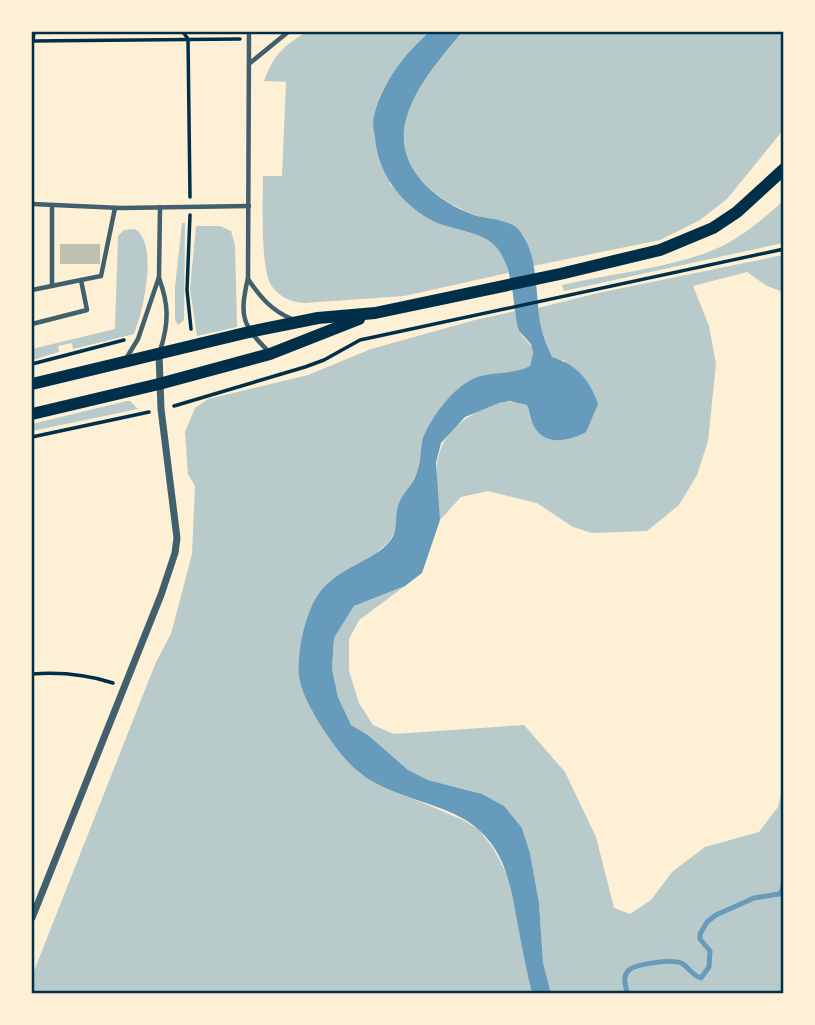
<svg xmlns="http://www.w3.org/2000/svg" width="815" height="1025" viewBox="0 0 815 1025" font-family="'IBM Plex Sans',sans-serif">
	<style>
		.green { fill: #b9caca }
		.water { fill: #669bbc }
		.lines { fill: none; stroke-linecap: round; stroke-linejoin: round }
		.stream { stroke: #669bbc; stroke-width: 5 }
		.building { fill: #bec0b2 }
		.path { stroke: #003049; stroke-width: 3.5 }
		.service { stroke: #3f606c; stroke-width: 4.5 }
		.minor { stroke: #3f606c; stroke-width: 7 }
		.secondary { stroke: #003049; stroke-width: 12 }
		.neatline { fill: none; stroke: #003049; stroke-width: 2.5 }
	</style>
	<rect width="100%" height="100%" fill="#fdf0d5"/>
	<g class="green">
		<path d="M 306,32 L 429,32 L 400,62 L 382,93 L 390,184 L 409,204 L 430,220 L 480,235 L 495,245 L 505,259 L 508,273 L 404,296 L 304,303 C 291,302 279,297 271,285 C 260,266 263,200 263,176 L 282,176 L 286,82 L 264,81 C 274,54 283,47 306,32 Z"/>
		<path d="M 462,32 L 783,32 L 783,130 L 727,199 L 700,220 L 660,240 L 533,266 C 530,257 529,243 523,235 C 510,218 489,221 470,213 C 430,196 393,165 407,116 C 415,87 444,55 462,32 Z"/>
		<path d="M 783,201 L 783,243 L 564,291 L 562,285 C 609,274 661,269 706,253 C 736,242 760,222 783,201 Z"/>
		<polygon points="182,223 185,223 184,320 178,325 175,320 175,287"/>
		<polygon points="196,226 220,226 231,231 235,245 237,327 197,336 190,289"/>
		<path d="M 135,229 C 159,244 143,311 134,334 L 73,349 L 72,343 L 58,346 L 59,352 L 32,360 L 32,349 L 115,329 L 118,236 L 124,230 Z"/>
		<path d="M 783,255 L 783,292 L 767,286 L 747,272 L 693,286 L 709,326 L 716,364 L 708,441 L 697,475 L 679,505 L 647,531 L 592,533 L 573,527 L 537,503 L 488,491 L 461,497 L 440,520 C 434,467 429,433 486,408 C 500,402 512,399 527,405 L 531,421 L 565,361 L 552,357 L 541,329 L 538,308 L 598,293 Z"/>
		<path d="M 515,311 C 516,317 516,324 518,329 C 527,347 538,341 530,366 L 422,441 L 418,471 L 397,508 L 396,529 L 389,542 L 378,551 L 300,657 L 299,678 L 311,709 L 328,737 L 360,774 L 416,800 L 463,820 L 479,830 L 493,848 L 512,884 L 532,993 L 32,993 L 32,976 L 156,662 L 171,634 L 192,554 L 195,486 L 188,474 L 185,432 L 195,408 L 208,399 L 308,375 L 371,349 L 475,320 Z"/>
		<polygon points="127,401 130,401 138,409 32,431 32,424"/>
		<polygon points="405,586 359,620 349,639 349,671 359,703 373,725 394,734 524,725 565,772 596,837 614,908 630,914 651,900 672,872 705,847 759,832 778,807 783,787 783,993 551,993 543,963 539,903 530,853 522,828 482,794 428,780 408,770 368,735 351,725 338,697 332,669 334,638 354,606"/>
	</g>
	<path class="water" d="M 429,32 L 462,32 C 442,57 417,84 407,116 C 392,164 432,200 474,215 C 490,220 512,218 522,234 C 539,259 535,298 541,327 C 543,337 548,347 552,357 C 577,365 590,380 598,404 L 586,432 C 567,442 542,447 532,422 C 530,417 529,410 527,405 L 510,401 L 499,403 L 465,417 L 441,443 L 436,463 L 440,520 L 422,573 L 405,586 L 354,606 L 334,638 L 332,669 L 338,697 L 351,725 L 368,735 L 408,770 L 428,780 L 482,794 L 504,806 L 522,828 L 530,853 L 539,903 L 543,963 L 551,993 L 532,993 C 527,973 523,952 519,931 C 512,895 509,857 479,830 C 450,803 392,799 360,773 C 339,757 302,703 299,676 C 297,652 305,614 318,595 C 338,566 372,563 390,541 C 399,530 394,518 398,506 C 402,493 415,483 418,469 C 421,459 420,448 423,438 C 431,418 450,392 469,381 C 487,370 512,376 530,366 L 533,353 L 531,344 L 519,331 L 517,325 C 513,301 513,268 497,248 C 481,229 450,231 429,219 C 399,201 378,173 375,137 C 374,131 372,123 374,116 C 378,98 389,78 400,63 C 408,52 419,42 429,32 Z"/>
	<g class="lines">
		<path class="stream" d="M 627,993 C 626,986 622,978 628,971 C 634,964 675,958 683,964 C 690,969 692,975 701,978 L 709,967 L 710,951 L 700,939 L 700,934 L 707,922 L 716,915 L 754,898 L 779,894 L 782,891 L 784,881"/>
	</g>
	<rect class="building" x="60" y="244" width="40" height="20"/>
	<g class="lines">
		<g class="path">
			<polyline points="183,32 188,39 190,197"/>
			<polyline points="32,41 240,39"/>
			<polyline points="33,41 34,32"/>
			<polyline points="190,215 187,290 191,329"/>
			<polyline points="32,364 124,340"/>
			<polyline points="174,406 305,367 324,360 360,340 784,249"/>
			<polyline points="32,437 149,412"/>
			<path d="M 32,674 C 60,672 85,674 113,683"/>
		</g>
		<g class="service">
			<path d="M 249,32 L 248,278 C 239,317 242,325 270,353"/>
			<polyline points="250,63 288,32"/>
			<polyline points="32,204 121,208 249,206"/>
			<path d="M 159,278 C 169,305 169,323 160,351"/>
			<path d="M 248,279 C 260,297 272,311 292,319"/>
			<polyline points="81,280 101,276 115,208"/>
			<polyline points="52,286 52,205"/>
			<polyline points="32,290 81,280 87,310 32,324"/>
			<polyline points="127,357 138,339 159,277 160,207"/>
		</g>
		<polyline class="minor" points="32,918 161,595 175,553 177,538 161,409 159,354"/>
		<g class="secondary">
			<polyline points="32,384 249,332 318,318 375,313 560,274 660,250 713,228 737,212 784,169"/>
			<polyline points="32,414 159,384 270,354 359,319"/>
		</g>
	</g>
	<rect width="815" height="1025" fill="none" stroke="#fdf0d5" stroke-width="66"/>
	<rect x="33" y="33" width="749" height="959" class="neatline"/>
</svg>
